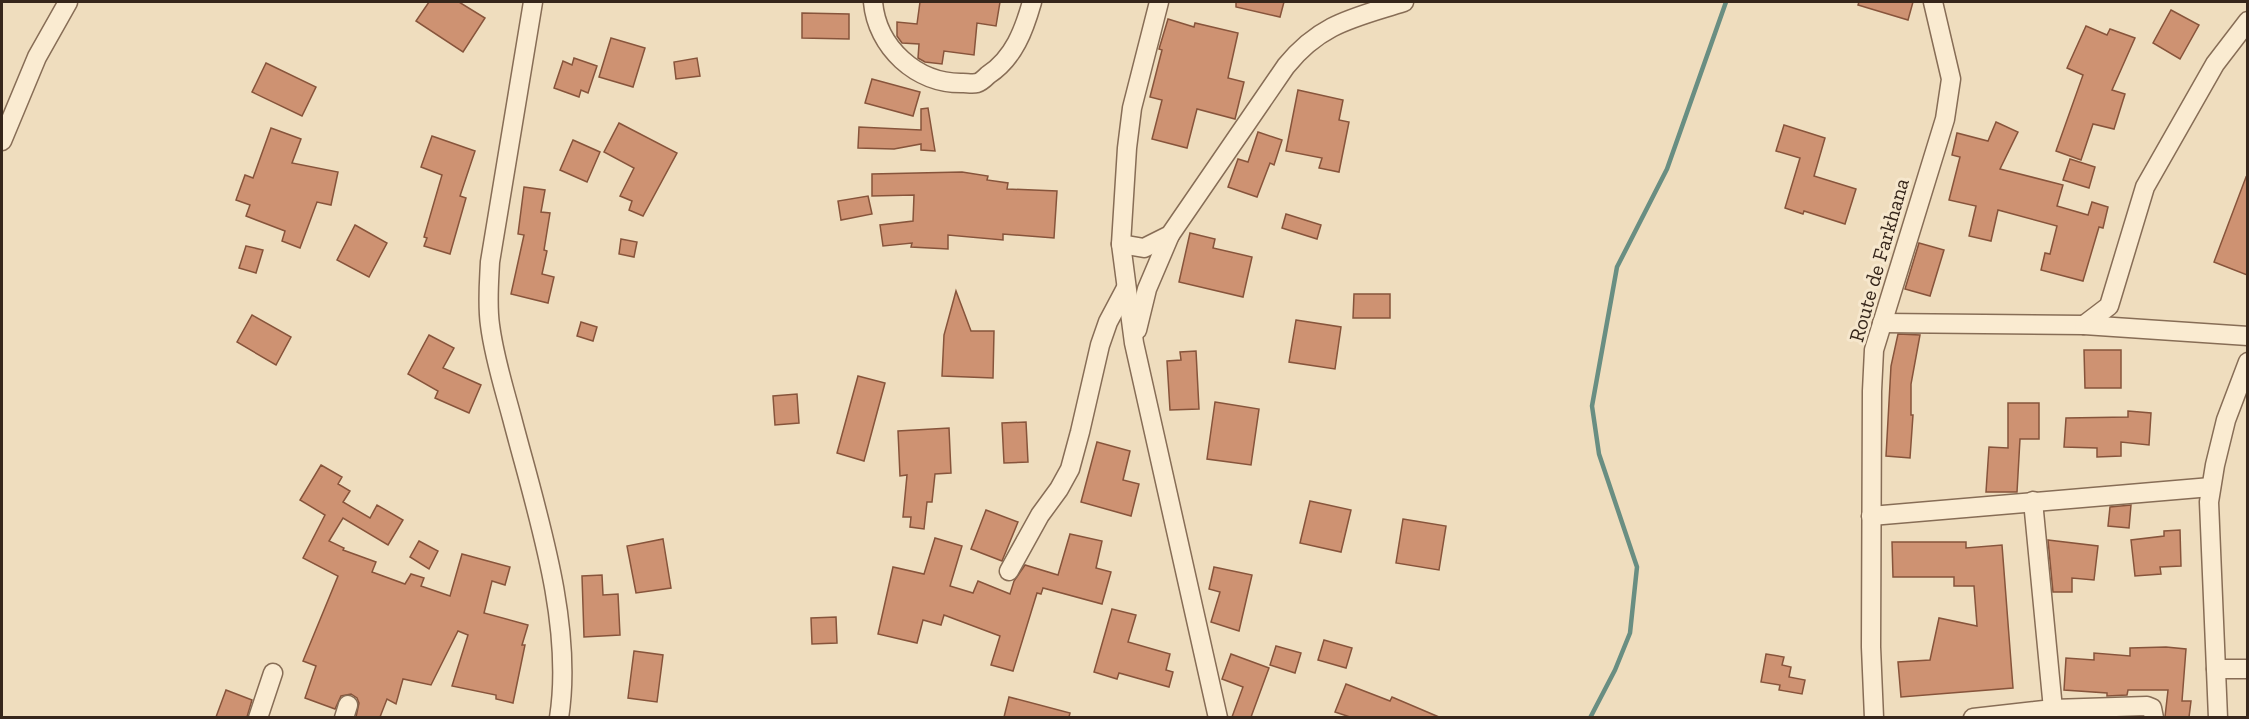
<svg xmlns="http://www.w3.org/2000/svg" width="2249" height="719" viewBox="0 0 2249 719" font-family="'Zilla Slab',serif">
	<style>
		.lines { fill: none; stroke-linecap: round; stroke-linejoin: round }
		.stream { stroke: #698e82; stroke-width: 4.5 }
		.building { fill: #ce9272; stroke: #87543b; stroke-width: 1.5 }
		.minor-casing { stroke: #876d56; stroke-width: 21 }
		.minor { stroke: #faebd1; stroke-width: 18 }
		.labels { text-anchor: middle; stroke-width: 6; stroke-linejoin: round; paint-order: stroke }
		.street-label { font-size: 21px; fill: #36261b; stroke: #f6e7cd }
	</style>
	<rect width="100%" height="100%" fill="#efddbe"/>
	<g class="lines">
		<polyline class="stream" points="1590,718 1615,670 1630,633 1637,567 1599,454 1592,406 1617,267 1667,169 1726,2"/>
	</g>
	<g class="building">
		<polygon points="429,2 459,2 485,18 463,52 416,21"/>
		<polygon points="920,2 1000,2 996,26 977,23 974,55 944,51 942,64 925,62 918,58 919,44 902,43 897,36 897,22 917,24"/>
		<polygon points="1236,2 1284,2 1280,17 1236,7"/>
		<polygon points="1859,2 1913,2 1908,20 1858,5"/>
		<polygon points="2171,10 2199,25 2180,59 2153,43"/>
		<polygon points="802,13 849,14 849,39 802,38"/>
		<polygon points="1168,19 1194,27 1195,23 1238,33 1228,78 1244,82 1235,119 1197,109 1187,148 1152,139 1162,100 1150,97 1162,50 1159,49"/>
		<polygon points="2086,26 2107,35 2110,29 2135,38 2112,90 2125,94 2114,129 2093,124 2081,160 2056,151 2083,75 2067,68"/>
		<polygon points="611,38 645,48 633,87 599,77"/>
		<polygon points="574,58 597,66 588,93 581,90 579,97 554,88 563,61 572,65"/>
		<polygon points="697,58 700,76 676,79 674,62"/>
		<polygon points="266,63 316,87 302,116 252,92"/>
		<polygon points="872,79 920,92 913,116 865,103"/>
		<polygon points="1298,90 1343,100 1339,120 1349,122 1339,172 1319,168 1322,158 1286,151"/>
		<polygon points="928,108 935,151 921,150 921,144 894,149 858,148 859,127 921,130 921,109"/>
		<polygon points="1996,122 2018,132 2000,169 2063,185 2057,206 2088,215 2092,202 2108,207 2103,228 2099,227 2083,281 2041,270 2045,253 2050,254 2057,226 1998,210 1991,241 1969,236 1976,206 1949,200 1960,157 1952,155 1957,133 1988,141"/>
		<polygon points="619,123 677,153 643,216 629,210 632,201 620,196 634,168 604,152"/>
		<polygon points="1784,125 1825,138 1814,176 1856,189 1845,224 1804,211 1803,214 1785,208 1800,158 1776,151"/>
		<polygon points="271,128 301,139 292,163 338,172 331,205 317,202 300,248 282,241 285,231 246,216 250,205 236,200 245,175 253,178"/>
		<polygon points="1258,132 1282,140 1274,165 1270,163 1257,197 1228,187 1238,159 1248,162"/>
		<polygon points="432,136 475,151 460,196 466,198 450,254 424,246 427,238 424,237 442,175 421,167"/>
		<polygon points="573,140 600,152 587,182 560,170"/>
		<polygon points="2070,159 2095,167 2089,188 2063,180"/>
		<polygon points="962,172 988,176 987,180 1008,183 1007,189 1057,191 1054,238 1003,234 1003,240 948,235 948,249 911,247 912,243 883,246 880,225 913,221 914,195 872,196 872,174"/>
		<polygon points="2246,177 2247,178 2247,275 2214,262"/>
		<polygon points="524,187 545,190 541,212 550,213 544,250 547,251 542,274 554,277 548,303 511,294 524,235 518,234"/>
		<polygon points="868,196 872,214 841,220 838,201"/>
		<polygon points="1286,214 1321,225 1317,239 1282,228"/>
		<polygon points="355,225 387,243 369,277 337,260"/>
		<polygon points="1190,233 1215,239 1213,248 1252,257 1243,297 1179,282"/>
		<polygon points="621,239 637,242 634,257 619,254"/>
		<polygon points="1919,243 1944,250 1930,296 1905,289"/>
		<polygon points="246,246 263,250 256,273 239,268"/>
		<polygon points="956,291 971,331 994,331 993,378 942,376 944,335"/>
		<polygon points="1354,294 1390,294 1390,318 1353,318"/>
		<polygon points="252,315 291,337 276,365 237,342"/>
		<polygon points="1296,320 1341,327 1335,369 1289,362"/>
		<polygon points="581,322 597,327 593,341 577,336"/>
		<polygon points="1898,334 1920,335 1911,384 1911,415 1913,415 1910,458 1886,456 1891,366"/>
		<polygon points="429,335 454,348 443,368 481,385 469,413 435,398 438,391 408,374"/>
		<polygon points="2084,350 2121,350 2121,388 2085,388"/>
		<polygon points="1196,351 1199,409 1170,410 1167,361 1181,360 1180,352"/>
		<polygon points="858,376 885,383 864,461 837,453"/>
		<polygon points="797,394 799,423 775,425 773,396"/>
		<polygon points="1215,402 1259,409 1251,465 1207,459"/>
		<polygon points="2008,403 2039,403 2039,439 2020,439 2017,492 1986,492 1989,447 2008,448"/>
		<polygon points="2128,411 2151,413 2149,445 2121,442 2121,456 2097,457 2097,448 2064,447 2066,418 2128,417"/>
		<polygon points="1026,422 1028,462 1004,463 1002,423"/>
		<polygon points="949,428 951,473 935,474 932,502 927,502 924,529 910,527 911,517 903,517 907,475 900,476 898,431"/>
		<polygon points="1097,442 1130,451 1123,480 1139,484 1131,516 1081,502"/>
		<polygon points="321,465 342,477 338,484 350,491 343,502 370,518 377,505 403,520 388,545 343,518 329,541 344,548 343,550 376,562 372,572 405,584 411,574 424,578 421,586 450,596 462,554 510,567 505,585 492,581 484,613 528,625 522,645 525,645 513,703 496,699 496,695 452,686 468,635 458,631 431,685 403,679 396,704 387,699 380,717 356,717 359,703 357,698 351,694 341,696 335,709 305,698 316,666 303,661 338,576 303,558 325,515 300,500"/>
		<polygon points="1310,501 1351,510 1341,552 1300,543"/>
		<polygon points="2131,505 2129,528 2108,526 2110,507"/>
		<polygon points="986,510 1018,522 1002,561 971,549"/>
		<polygon points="1403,519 1446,526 1439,570 1396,563"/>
		<polygon points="2180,530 2181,566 2160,567 2161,574 2135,576 2131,540 2164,536 2164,531"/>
		<polygon points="1070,534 1102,541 1096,568 1111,572 1102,604 1043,588 1041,594 1037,593 1013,671 991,665 1000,636 944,615 941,625 923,620 917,643 878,634 893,567 924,574 935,538 962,546 950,586 973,593 978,581 1010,594 1014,581 1025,565 1058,575"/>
		<polygon points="663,539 671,588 636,593 627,546"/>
		<polygon points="2048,540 2098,546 2094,580 2072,578 2072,592 2053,592"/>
		<polygon points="419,541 438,551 429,569 410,557"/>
		<polygon points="1892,542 1966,542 1966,548 2002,545 2013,688 1901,697 1898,662 1930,660 1939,618 1977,626 1974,586 1954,586 1954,577 1893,577"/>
		<polygon points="1214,567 1252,575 1239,631 1211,622 1220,592 1209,589"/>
		<polygon points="602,575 603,595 618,594 620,635 584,637 582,576"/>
		<polygon points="1112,609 1136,615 1128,642 1170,654 1166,670 1173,672 1169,687 1119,673 1117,679 1094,672"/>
		<polygon points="836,617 837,643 812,644 811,618"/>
		<polygon points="1324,640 1352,648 1346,668 1318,660"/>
		<polygon points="1276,646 1301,653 1295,673 1270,665"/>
		<polygon points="2166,647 2186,649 2182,701 2191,701 2189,717 2165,717 2168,690 2128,690 2127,695 2107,696 2107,693 2064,690 2066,658 2094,660 2094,653 2130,656 2130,648"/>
		<polygon points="634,651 663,655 657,702 628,698"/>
		<polygon points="1231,654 1269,668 1251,717 1232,717 1243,687 1222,679"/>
		<polygon points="1766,654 1784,657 1782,665 1791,667 1789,677 1805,680 1802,694 1779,690 1780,685 1761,682"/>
		<polygon points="1346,684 1390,701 1392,697 1439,717 1350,717 1335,712"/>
		<polygon points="226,690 252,700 247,717 216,717"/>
		<polygon points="1009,697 1070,713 1069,717 1004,717"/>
	</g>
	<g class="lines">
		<g class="minor-casing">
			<g id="minor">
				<path d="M 533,2 L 490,262 C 489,283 487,304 490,325 C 494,357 504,388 512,418 C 536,510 574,623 559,718"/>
				<path d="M 873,2 C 877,47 916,84 963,83 C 967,83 973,84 977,83 C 981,82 985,78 988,75 C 1014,58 1024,30 1032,2"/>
				<polyline points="1159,2 1132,108 1127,148 1121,244 1134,343 1218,718"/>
				<polyline points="2,141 37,57 68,2"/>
				<path d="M 1121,244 L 1144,248 L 1170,235 L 1286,66 C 1321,23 1354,18 1404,2"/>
				<polyline points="1882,323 2084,325 2248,336"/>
				<polyline points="2084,325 2109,306 2145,187 2215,64 2248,21"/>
				<polyline points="1137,330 1147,289 1170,235"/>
				<polyline points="1871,516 2211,487"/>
				<polyline points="1009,571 1040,515 1059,489 1070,469 1080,432 1100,345 1108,322 1126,288"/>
				<polyline points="2216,669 2248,669"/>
				<polyline points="2053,709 2147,706 2152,708 2154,718"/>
				<polyline points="258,718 273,673"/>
				<polyline points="344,718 348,705"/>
				<polyline points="1874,718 1871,647 1872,391 1874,350 1945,119 1951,79 1933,2"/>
				<polyline points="1973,718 2053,709 2033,501"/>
				<polyline points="2218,718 2209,502 2215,465 2226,420 2248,362"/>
			</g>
		</g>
		<use href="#minor" class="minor"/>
	</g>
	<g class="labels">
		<g class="street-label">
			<text transform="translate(1879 260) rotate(-74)" y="7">Route de Farkhana</text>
		</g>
	</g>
	<rect width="2249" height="719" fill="none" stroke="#36261b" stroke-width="6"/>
</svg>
